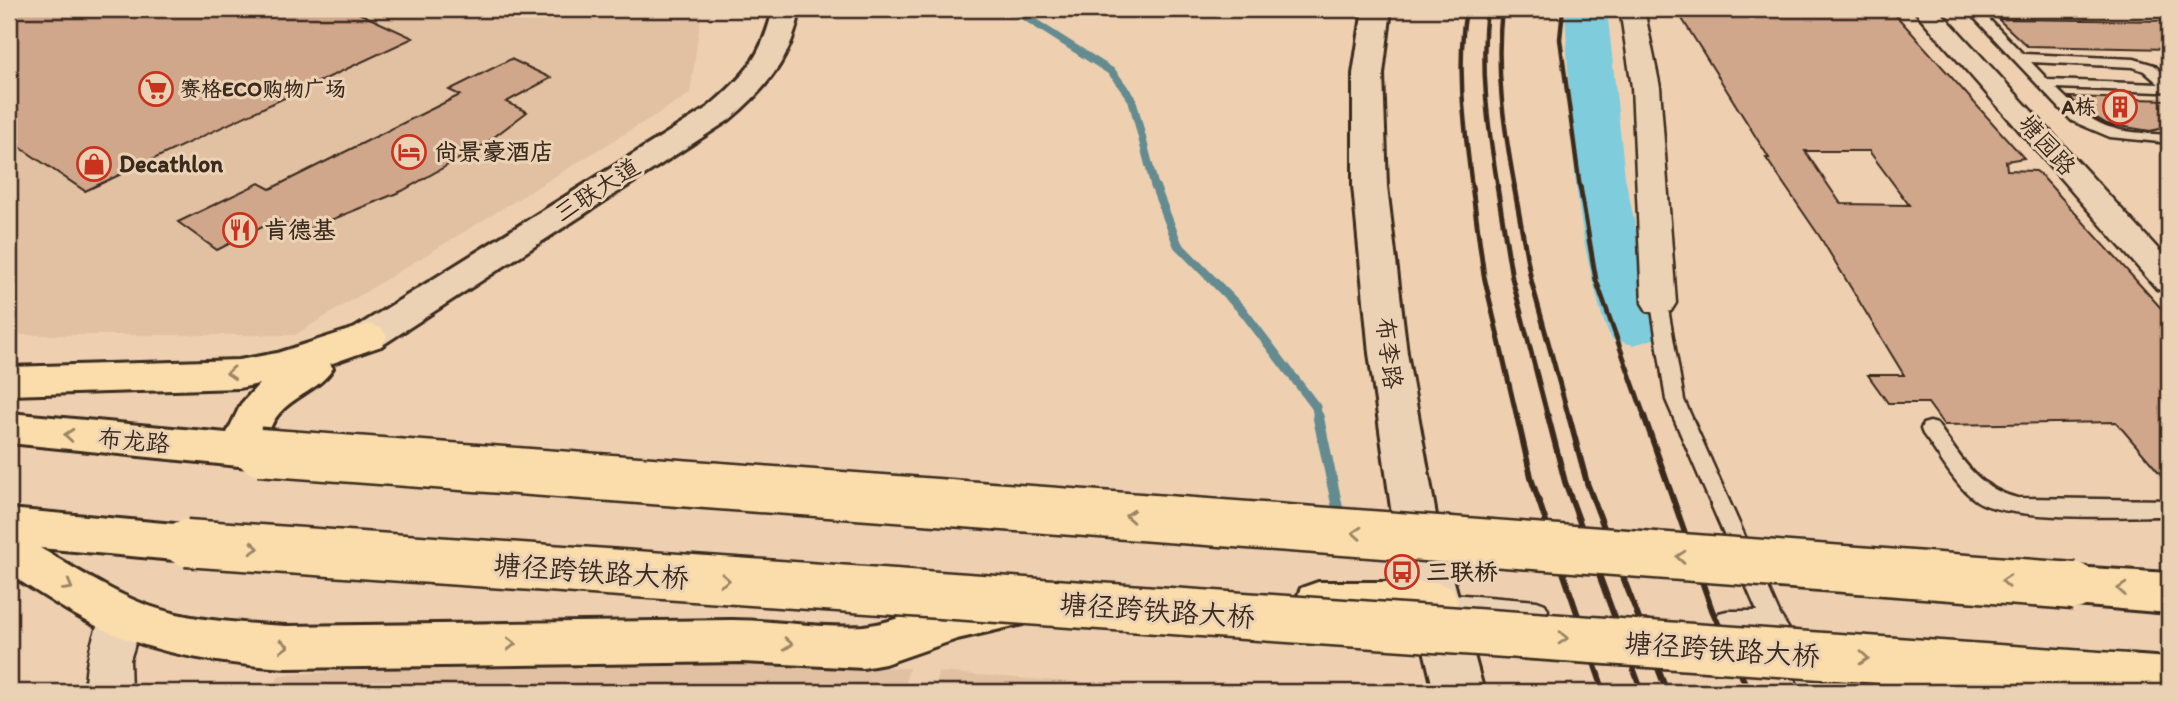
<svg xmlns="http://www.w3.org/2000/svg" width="2178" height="701" viewBox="0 0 2178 701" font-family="Itim,'LXGW WenKai TC',sans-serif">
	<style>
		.built { fill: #e2c1a3 }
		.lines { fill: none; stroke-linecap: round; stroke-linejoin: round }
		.stream-far2 { stroke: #638b90; stroke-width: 8 }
		.stream-far1 { stroke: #638b90; stroke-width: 9 }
		.stream { stroke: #638b90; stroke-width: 11 }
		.river { fill: #7eccdc; fill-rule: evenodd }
		.building { fill: #d1a78c; stroke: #3b2a1e; stroke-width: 2; fill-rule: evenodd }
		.service-casing { stroke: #3b2a1e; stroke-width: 5 }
		.minor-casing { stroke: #3b2a1e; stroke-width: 5 }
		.tertiary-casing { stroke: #3b2a1e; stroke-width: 6 }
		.secondary-casing { stroke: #3b2a1e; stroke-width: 6 }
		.primary-casing { stroke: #3b2a1e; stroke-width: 6 }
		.service { fill: #ecd2b4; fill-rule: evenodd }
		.minor { fill: #ecd2b4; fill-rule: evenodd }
		.tertiary { fill: #ecd2b4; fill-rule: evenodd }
		.secondary { fill: #ecd2b4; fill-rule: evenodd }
		.primary { fill: #faddab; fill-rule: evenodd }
		.rail-far2 { stroke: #3b2a1e; stroke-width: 4.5 }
		.rail-far1 { stroke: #3b2a1e; stroke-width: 5 }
		.rail { stroke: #3b2a1e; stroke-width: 6 }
		.primary-bridge-casing { stroke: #3b2a1e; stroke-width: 51; stroke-linecap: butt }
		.primary-bridge { stroke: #faddab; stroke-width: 46 }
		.oneway { stroke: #9a8464 }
		.labels { text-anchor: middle; stroke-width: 6; stroke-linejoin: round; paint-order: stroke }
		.far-poi-label { font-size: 21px; font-weight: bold; fill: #3b2a1e; stroke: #ecd2b4; text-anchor: start }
		.street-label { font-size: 24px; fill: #3b2a1e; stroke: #ecd2b4 }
		.poi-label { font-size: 24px; font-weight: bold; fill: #3b2a1e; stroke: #ecd2b4; text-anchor: start }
		.near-street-label { font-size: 28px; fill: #3b2a1e; stroke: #ecd2b4 }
	</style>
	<rect width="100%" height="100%" fill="#eed0b1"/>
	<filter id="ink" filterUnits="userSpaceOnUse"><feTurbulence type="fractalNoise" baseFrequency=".0143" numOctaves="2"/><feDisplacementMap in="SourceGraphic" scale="14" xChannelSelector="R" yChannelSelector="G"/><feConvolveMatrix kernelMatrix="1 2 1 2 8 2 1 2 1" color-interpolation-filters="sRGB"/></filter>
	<g filter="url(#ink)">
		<g class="built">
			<polygon points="9,9 702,9 690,94 295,335 9,335"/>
			<polygon points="559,658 909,668 904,692 272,692 279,675"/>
			<polygon points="938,672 1210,692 935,692"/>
		</g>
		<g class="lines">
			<polyline class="stream-far2" points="1013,9 1112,72 1132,99 1155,188"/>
			<polyline class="stream-far1" points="1155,186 1178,245 1243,311 1316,407 1318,418"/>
			<polyline class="stream" points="1318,416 1339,515"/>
			<path class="river" d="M 1565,9 L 1607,9 L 1625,177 L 1641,254 L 1662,325 L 1654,339 L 1633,345 L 1612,339 C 1601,320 1598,299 1592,278 C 1571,190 1570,99 1565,9 Z"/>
		</g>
		<g class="building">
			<polygon points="9,9 350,9 413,38 85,191 9,140"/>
			<path d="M 1676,9 L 1893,12 L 2024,158 L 2006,161 L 2007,170 L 2036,171 L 2040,174 L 2169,317 L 2169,484 L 2116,422 L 1944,425 L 1928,403 L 1888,403 L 1868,375 L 1904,375 L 1820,237 L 1766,158 L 1769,158 ZM 1805,151 L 1869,151 L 1909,205 L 1841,204 Z"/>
			<polygon points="1998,19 2169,21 2169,49 2027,46"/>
			<polygon points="511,59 551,78 506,102 527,112 485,144 402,191 299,233 278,219 217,250 178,222 259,183 270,189 460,95 449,90"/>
			<polygon points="2069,97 2169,100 2169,127 2150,131 2107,124 2085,111"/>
		</g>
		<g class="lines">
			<g class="service-casing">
				<g id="service">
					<path d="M 1966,9 L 1979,9 L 2023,54 L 2134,59 L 2154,65 L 2169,79 L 2169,90 L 2159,92 L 2056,88 C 2098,131 2111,131 2169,135 L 2169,143 L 2110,137 L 2072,121 ZM 2031,62 L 2133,67 L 2144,71 L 2159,84 L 2048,80 Z"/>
					<polygon points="1659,297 1667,303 1684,400 1780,615 1828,692 1805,692 1766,629 1727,629 1719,627 1716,620 1719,613 1727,611 1757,611 1666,400 1651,303"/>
					<path d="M 1930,422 L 1937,424 C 1961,457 1975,487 2017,498 L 2169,500 L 2169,516 C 2127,516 2010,522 1977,501 C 1954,485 1940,456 1923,434 L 1921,429 L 1923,424 Z"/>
					<polygon points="1439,593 1537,601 1545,604 1548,610 1545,616 1537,619 1439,611 1431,608 1428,602 1431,596"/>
				</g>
			</g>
			<g class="minor-casing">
				<g id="minor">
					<polygon points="1620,9 1644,9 1660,87 1676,303 1671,311 1659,314 1647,311 1642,303 1632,87"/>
					<polygon points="1913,9 1938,9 2169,261 2169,292 2157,289"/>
					<path d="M 122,598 L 137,603 L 144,616 L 130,660 L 131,692 L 85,692 C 85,660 93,632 107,603 Z"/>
				</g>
			</g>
			<g class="tertiary-casing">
				<path id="tertiary" d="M 773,9 L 800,9 C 792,58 766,89 729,120 L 381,346 L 368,350 L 355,346 L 349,337 L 355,328 L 707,108 C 744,77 762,57 773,9 Z"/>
			</g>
			<g class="secondary-casing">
				<polygon id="secondary" points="1363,9 1391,9 1383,74 1387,186 1407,353 1436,515 1484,692 1434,692 1392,515 1369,353 1353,186 1353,74"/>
			</g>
			<g class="primary-casing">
				<g id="primary">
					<path d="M 368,324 L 381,328 L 387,337 L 381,346 L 330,364 L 333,368 C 316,396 278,397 268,435 L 280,452 L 274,463 L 259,468 L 9,443 L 9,413 L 227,433 L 241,404 L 259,384 L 239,388 L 9,395 L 9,367 L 239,360 L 277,353 Z"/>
					<path d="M 9,509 L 186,525 L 202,530 L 208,543 L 202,556 L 186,561 L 40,548 C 75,568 109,591 146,605 C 190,621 240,623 286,626 C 435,624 583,622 732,620 C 775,620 821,629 864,626 C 915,621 973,578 1023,596 L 1030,610 L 1023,624 L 957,639 L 885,664 L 863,668 L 742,662 L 286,668 C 224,664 164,656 107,631 C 73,616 41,594 9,574 Z"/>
					<polygon points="2074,567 2169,573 2169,613 2074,605 2058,600 2051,586 2058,572"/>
					<polygon points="1318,582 1435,582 1452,588 1458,602 1452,616 1435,622 1318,622 1301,616 1295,602 1301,588"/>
					<polygon points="2127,655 2169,658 2169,692 2109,692 2102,677 2110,661"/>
				</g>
			</g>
			<use href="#service" class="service"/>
			<use href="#minor" class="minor"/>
			<use href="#tertiary" class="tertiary"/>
			<use href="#secondary" class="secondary"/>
			<use href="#primary" class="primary"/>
			<g class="rail-far2">
				<path d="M 1466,9 C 1456,68 1465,129 1472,188"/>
				<path d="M 1487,9 C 1480,69 1488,128 1498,188"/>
				<path d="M 1502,9 C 1495,69 1504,128 1515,188"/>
				<polyline points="1563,9 1560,39 1580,188"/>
			</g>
			<g class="rail-far1">
				<polyline points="1472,186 1484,276 1517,418"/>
				<polyline points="1497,186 1512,278 1548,418"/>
				<polyline points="1514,186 1531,280 1569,418"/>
				<polyline points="1580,186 1596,280 1645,418"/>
			</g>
			<g class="rail">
				<polyline points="1517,416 1532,481 1604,692"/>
				<polyline points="1548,416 1565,482 1642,692"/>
				<polyline points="1569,416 1587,483 1667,692"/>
				<polyline points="1644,416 1712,610 1749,692"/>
			</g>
			<g class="primary-bridge-casing">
				<g id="primary-bridge">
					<polyline points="259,452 2074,586"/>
					<polyline points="186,543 2127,677"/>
				</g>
			</g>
			<use href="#primary-bridge" class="primary-bridge"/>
		</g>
		<defs><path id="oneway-chevron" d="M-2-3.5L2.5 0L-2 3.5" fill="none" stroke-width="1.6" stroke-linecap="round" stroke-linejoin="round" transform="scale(1.75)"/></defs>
		<g class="oneway">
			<use href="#oneway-chevron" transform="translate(231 373) rotate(177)"/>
			<use href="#oneway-chevron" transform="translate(69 435) rotate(-175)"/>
			<use href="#oneway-chevron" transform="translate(1130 516) rotate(-176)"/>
			<use href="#oneway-chevron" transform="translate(1357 533) rotate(-176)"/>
			<use href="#oneway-chevron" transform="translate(254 548) rotate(4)"/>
			<use href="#oneway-chevron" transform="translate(1681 557) rotate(-176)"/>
			<use href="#oneway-chevron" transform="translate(725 580) rotate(4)"/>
			<use href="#oneway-chevron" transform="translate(2006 581) rotate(-176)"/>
			<use href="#oneway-chevron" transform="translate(68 586) rotate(30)"/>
			<use href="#oneway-chevron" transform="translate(2122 589) rotate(-176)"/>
			<use href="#oneway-chevron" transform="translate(1563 638) rotate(4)"/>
			<use href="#oneway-chevron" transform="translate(511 644) rotate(-1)"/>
			<use href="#oneway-chevron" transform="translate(788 644) rotate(4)"/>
			<use href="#oneway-chevron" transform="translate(284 646) rotate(1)"/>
			<use href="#oneway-chevron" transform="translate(1864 658) rotate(4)"/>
		</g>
	</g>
	<defs>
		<g id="supermarket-ring" transform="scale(1.75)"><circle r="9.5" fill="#ecd2b4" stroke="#c8321e" stroke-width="1.5"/><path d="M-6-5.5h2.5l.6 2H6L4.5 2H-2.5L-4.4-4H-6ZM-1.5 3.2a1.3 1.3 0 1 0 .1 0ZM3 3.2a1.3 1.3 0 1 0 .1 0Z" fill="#c8321e"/></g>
		<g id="building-ring" transform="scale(1.75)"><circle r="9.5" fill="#ecd2b4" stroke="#c8321e" stroke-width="1.5"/><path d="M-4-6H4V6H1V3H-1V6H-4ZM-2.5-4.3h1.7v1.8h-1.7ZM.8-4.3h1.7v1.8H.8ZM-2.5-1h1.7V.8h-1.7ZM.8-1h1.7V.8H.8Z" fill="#c8321e"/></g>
		<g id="hotel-ring" transform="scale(1.75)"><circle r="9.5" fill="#ecd2b4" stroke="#c8321e" stroke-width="1.5"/><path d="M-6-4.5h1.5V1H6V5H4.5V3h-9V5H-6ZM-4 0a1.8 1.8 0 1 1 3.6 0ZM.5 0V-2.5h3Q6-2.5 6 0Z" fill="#c8321e"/></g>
		<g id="shop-ring" transform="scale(1.75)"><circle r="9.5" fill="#ecd2b4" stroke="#c8321e" stroke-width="1.5"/><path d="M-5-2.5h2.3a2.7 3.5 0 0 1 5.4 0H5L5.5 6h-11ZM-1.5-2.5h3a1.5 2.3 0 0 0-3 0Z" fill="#c8321e"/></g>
		<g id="restaurant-ring" transform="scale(1.75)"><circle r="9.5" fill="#ecd2b4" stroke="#c8321e" stroke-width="1.5"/><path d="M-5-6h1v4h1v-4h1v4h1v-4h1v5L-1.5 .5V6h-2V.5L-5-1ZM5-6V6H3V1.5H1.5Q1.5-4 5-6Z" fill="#c8321e"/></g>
		<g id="bus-ring" transform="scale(1.75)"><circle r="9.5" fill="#ecd2b4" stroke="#c8321e" stroke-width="1.5"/><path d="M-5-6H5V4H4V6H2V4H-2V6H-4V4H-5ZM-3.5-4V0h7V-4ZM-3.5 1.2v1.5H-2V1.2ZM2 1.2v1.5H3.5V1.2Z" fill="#c8321e"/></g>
	</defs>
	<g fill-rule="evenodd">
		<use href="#supermarket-ring" x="156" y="89"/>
		<use href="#building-ring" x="2120" y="107"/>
		<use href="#hotel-ring" x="409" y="152"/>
		<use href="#shop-ring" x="94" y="164"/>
		<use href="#restaurant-ring" x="240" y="230"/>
		<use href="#bus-ring" x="1402" y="572"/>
	</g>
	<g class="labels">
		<g class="far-poi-label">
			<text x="180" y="96">赛格ECO购物广场</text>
			<text x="2096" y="114" text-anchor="end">A栋</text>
		</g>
		<g class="street-label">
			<text transform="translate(2047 145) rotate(48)" y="8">塘园路</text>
			<text transform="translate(597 190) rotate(-33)" y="8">三联大道</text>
			<text transform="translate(1389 353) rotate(83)" y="8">布李路</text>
			<text transform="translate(134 441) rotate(5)" y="8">布龙路</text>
		</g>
		<g class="poi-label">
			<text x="434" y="160">尚景豪酒店</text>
			<text x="119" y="172">Decathlon</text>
			<text x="264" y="238">肯德基</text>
			<text x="1426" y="580">三联桥</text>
		</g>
		<g class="near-street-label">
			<text transform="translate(591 571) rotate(4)" y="10">塘径跨铁路大桥</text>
			<text transform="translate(1157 610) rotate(4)" y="10">塘径跨铁路大桥</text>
			<text transform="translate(1722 649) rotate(4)" y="10">塘径跨铁路大桥</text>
		</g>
	</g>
	<rect width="2178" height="701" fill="none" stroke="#ecd2b4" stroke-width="35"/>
	<rect x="18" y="18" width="2143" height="666" fill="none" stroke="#3b2a1e" stroke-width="2.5" filter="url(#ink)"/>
</svg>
